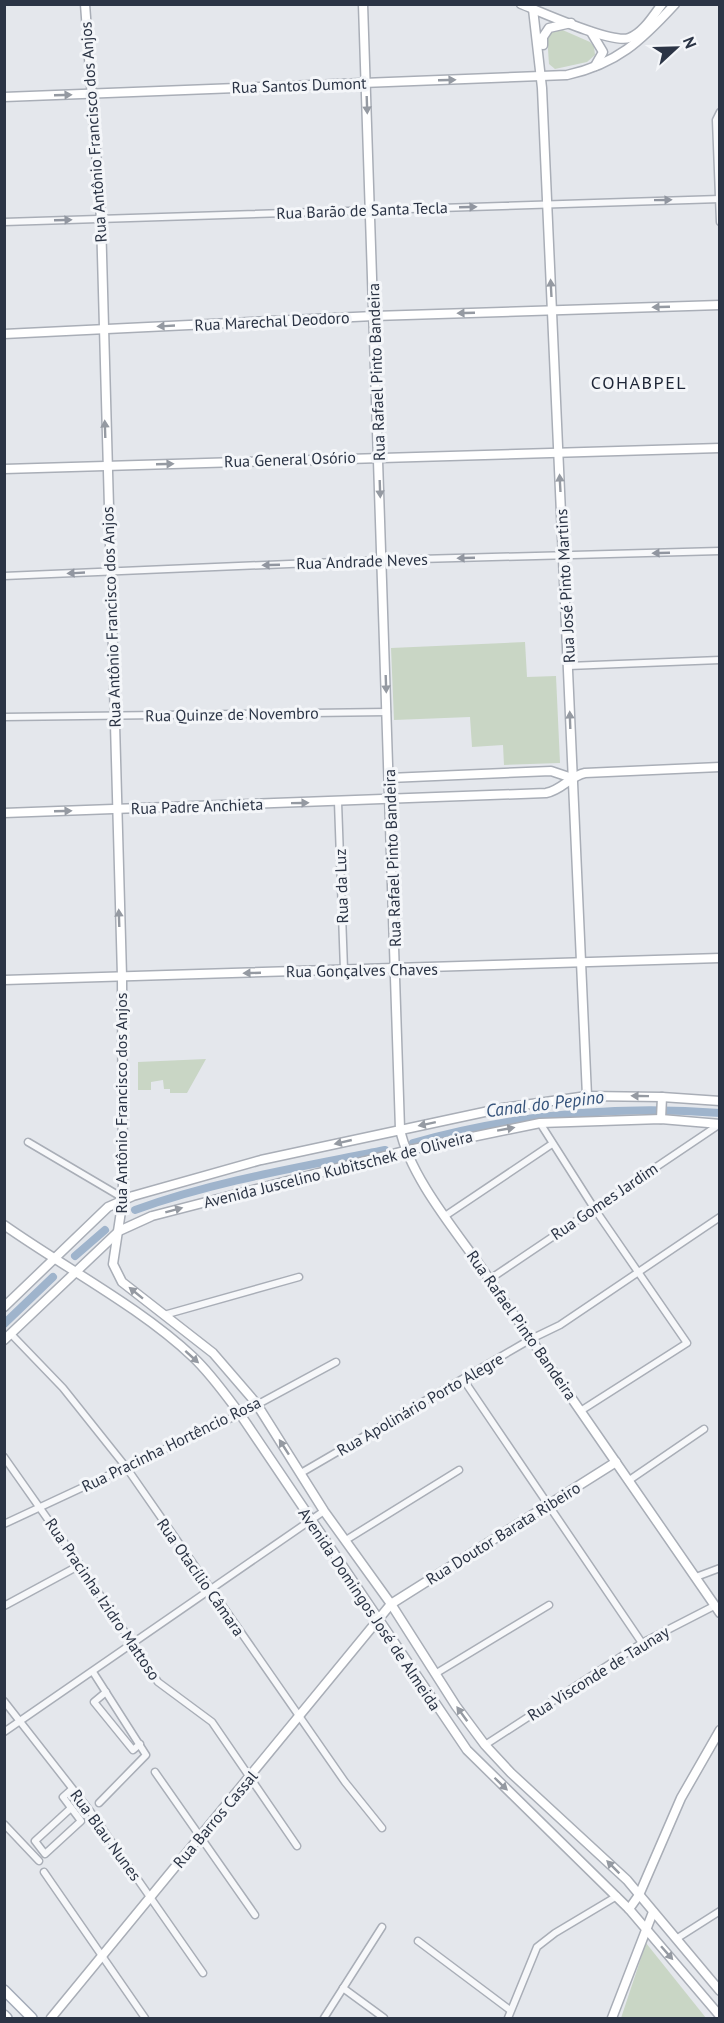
<svg xmlns="http://www.w3.org/2000/svg" width="724" height="2023" viewBox="0 0 724 2023" font-family="'PT Sans',sans-serif">
	<style>
		.green { fill: #c9d6c5 }
		.lines { fill: none; stroke-linecap: round; stroke-linejoin: round }
		.canal { stroke: #9fb4cc; stroke-width: 8 }
		.street-casing { stroke: #a9aeb7; stroke-width: 9 }
		.secondary-casing { stroke: #a9aeb7; stroke-width: 11 }
		.primary-casing { stroke: #a3abb8; stroke-width: 12 }
		.street { stroke: #f7f8fa; stroke-width: 6 }
		.secondary { stroke: #fff; stroke-width: 8 }
		.primary { stroke: #fff; stroke-width: 9 }
		.oneway { fill: #959aa2 }
		.oneway2 { fill: #9196a0 }
		.labels { text-anchor: middle; stroke-width: 6; stroke-linejoin: round; paint-order: stroke }
		.street-label { font-size: 16px; fill: #2b3445; stroke: #f4f6f9 }
		.neighbourhood-label { font-size: 18px; letter-spacing: 1.5px; fill: #1d2536; stroke: #f4f6f9 }
		.water-label { font-size: 18px; font-style: italic; fill: #34527a; stroke: #f4f6f9 }
	</style>
	<rect width="100%" height="100%" fill="#e4e7ec"/>
	<g class="green">
		<polygon points="558,28 590,42 594,46 595,55 587,62 555,69 549,64 547,35"/>
		<polygon points="525,642 527,677 556,676 560,763 504,765 503,745 472,747 470,717 394,720 391,648"/>
		<polygon points="206,1059 187,1093 170,1093 170,1089 164,1089 163,1080 151,1082 151,1090 138,1090 138,1062"/>
		<polygon points="646,1943 706,2018 621,2018"/>
	</g>
	<g class="lines">
		<g class="canal">
			<path d="M 413,1143 C 513,1115 616,1105 720,1113"/>
			<path d="M 135,1210 C 215,1181 301,1167 385,1150"/>
			<polyline points="75,1256 105,1230"/>
			<polyline points="4,1324 53,1277"/>
		</g>
		<g class="street-casing">
			<g id="street">
				<polyline points="720,112 716,120 720,222"/>
				<polyline points="4,222 720,199"/>
				<polyline points="4,576 383,560 720,551"/>
				<polyline points="568,666 720,660"/>
				<polyline points="4,717 387,712"/>
				<polyline points="338,802 344,970"/>
				<polyline points="540,1123 594,1208 687,1343 582,1410"/>
				<polyline points="28,1142 123,1198"/>
				<polyline points="445,1216 552,1144"/>
				<polyline points="490,1279 720,1124"/>
				<polyline points="164,1315 299,1277"/>
				<polyline points="11,1334 63,1388 126,1467 345,1782 382,1828"/>
				<polyline points="463,1379 642,1643"/>
				<polyline points="4,1457 80,1565 158,1682 212,1722 297,1846"/>
				<polyline points="301,1473 531,1339 560,1325 720,1217"/>
				<polyline points="628,1481 704,1429"/>
				<polyline points="4,1524 240,1414 336,1362"/>
				<polyline points="346,1540 459,1470"/>
				<polyline points="696,1577 720,1568"/>
				<polyline points="4,1606 80,1565"/>
				<polyline points="93,1672 146,1755 99,1803"/>
				<polyline points="435,1674 549,1605"/>
				<polyline points="106,1692 94,1702 133,1750 140,1744"/>
				<polyline points="4,1701 90,1811 203,1973"/>
				<polyline points="4,1732 324,1511"/>
				<polyline points="485,1745 642,1643 714,1606"/>
				<polyline points="155,1772 255,1915"/>
				<polyline points="71,1808 35,1841 45,1854 81,1821 63,1797 72,1789"/>
				<polyline points="4,1824 39,1861"/>
				<polyline points="44,1872 145,2018"/>
				<polyline points="676,1939 720,1911"/>
				<polyline points="418,1941 510,2010"/>
				<polyline points="343,1988 384,2018"/>
				<polyline points="324,2018 382,1927"/>
				<polyline points="508,2018 537,1947 555,1933 617,1896"/>
			</g>
		</g>
		<g class="secondary-casing">
			<g id="secondary">
				<polyline points="85,4 101,219 122,976 123,1198 113,1264 122,1282 213,1353 256,1403 324,1511 391,1604 456,1706 485,1745 511,1773 627,1880 720,1991"/>
				<path d="M 363,4 L 400,1129 C 410,1179 461,1237 490,1280 C 567,1391 643,1502 720,1613"/>
				<path d="M 521,4 C 541,12 611,44 629,38 C 643,33 653,16 662,4"/>
				<polyline points="533,9 542,88 587,1096"/>
				<polyline points="591,32 603,52 595,66"/>
				<polyline points="543,45 543,37 549,28 571,23"/>
				<path d="M 4,97 L 567,75 C 617,64 641,41 675,4"/>
				<polyline points="4,334 374,316 720,305"/>
				<polyline points="4,469 720,448"/>
				<polyline points="389,778 551,771 572,778"/>
				<path d="M 4,813 L 546,793 C 562,790 570,776 585,773 L 720,767"/>
				<polyline points="4,980 720,958"/>
				<polyline points="661,1119 662,1097"/>
				<path d="M 4,1225 C 65,1268 140,1307 193,1357 C 211,1374 225,1394 240,1414 L 467,1750 L 629,1909 L 720,2016"/>
				<polyline points="4,1307 108,1207 133,1196 261,1160 503,1108 587,1096 662,1097 720,1101"/>
				<polyline points="4,1340 119,1231 152,1216 404,1151 540,1123 661,1119 720,1124"/>
				<polyline points="629,1909 639,1895 681,1798 720,1730"/>
				<polyline points="51,2018 391,1604 616,1462"/>
				<polyline points="612,2018 653,1912"/>
			</g>
		</g>
		<g class="primary-casing">
			<g id="primary">
				<polyline points="4,1990 32,2018"/>
				<polyline points="4,2015 7,2018"/>
			</g>
		</g>
		<use href="#street" class="street"/>
		<use href="#secondary" class="secondary"/>
		<use href="#primary" class="primary"/>
	</g>
	<defs><path id="oneway-solid" d="M-6-.8H1V-3.2L6.5 0L1 3.2V.8H-6Z" transform="scale(1.5)"/></defs>
	<g class="oneway">
		<use href="#oneway-solid" transform="translate(447 80) rotate(-2)"/>
		<use href="#oneway-solid" transform="translate(63 95) rotate(-2)"/>
		<use href="#oneway-solid" transform="translate(367 105) rotate(88)"/>
		<use href="#oneway-solid" transform="translate(551 288) rotate(-93)"/>
		<use href="#oneway-solid" transform="translate(661 307) rotate(178)"/>
		<use href="#oneway-solid" transform="translate(466 313) rotate(178)"/>
		<use href="#oneway-solid" transform="translate(166 326) rotate(177)"/>
		<use href="#oneway-solid" transform="translate(105 429) rotate(-92)"/>
		<use href="#oneway-solid" transform="translate(165 464) rotate(-2)"/>
		<use href="#oneway-solid" transform="translate(560 483) rotate(-93)"/>
		<use href="#oneway-solid" transform="translate(380 489) rotate(88)"/>
		<use href="#oneway-solid" transform="translate(386 684) rotate(88)"/>
		<use href="#oneway-solid" transform="translate(570 720) rotate(-92)"/>
		<use href="#oneway-solid" transform="translate(300 803) rotate(-1)"/>
		<use href="#oneway-solid" transform="translate(63 811) rotate(-2)"/>
		<use href="#oneway-solid" transform="translate(119 918) rotate(-92)"/>
		<use href="#oneway-solid" transform="translate(252 973) rotate(178)"/>
		<use href="#oneway-solid" transform="translate(640 1096) rotate(-179)"/>
		<use href="#oneway-solid" transform="translate(427 1124) rotate(168)"/>
		<use href="#oneway-solid" transform="translate(506 1129) rotate(-10)"/>
		<use href="#oneway-solid" transform="translate(343 1142) rotate(167)"/>
		<use href="#oneway-solid" transform="translate(174 1210) rotate(-15)"/>
		<use href="#oneway-solid" transform="translate(136 1293) rotate(-141)"/>
		<use href="#oneway-solid" transform="translate(192 1357) rotate(42)"/>
		<use href="#oneway-solid" transform="translate(284 1447) rotate(-123)"/>
		<use href="#oneway-solid" transform="translate(462 1714) rotate(-126)"/>
		<use href="#oneway-solid" transform="translate(501 1784) rotate(44)"/>
		<use href="#oneway-solid" transform="translate(613 1867) rotate(-135)"/>
		<use href="#oneway-solid" transform="translate(667 1953) rotate(49)"/>
	</g>
	<g class="oneway2">
		<use href="#oneway-solid" transform="translate(663 200) rotate(-1)"/>
		<use href="#oneway-solid" transform="translate(468 207) rotate(-2)"/>
		<use href="#oneway-solid" transform="translate(63 220) rotate(-2)"/>
		<use href="#oneway-solid" transform="translate(661 553) rotate(178)"/>
		<use href="#oneway-solid" transform="translate(466 558) rotate(178)"/>
		<use href="#oneway-solid" transform="translate(271 565) rotate(178)"/>
		<use href="#oneway-solid" transform="translate(76 573) rotate(177)"/>
	</g>
	<g class="labels">
		<g class="street-label">
			<text transform="translate(299 85) rotate(-2)" y="6">Rua Santos Dumont</text>
			<text transform="translate(93 132) rotate(-94)" y="6">Rua Antônio Francisco dos Anjos</text>
			<text transform="translate(362 210) rotate(-2)" y="6">Rua Barão de Santa Tecla</text>
			<text transform="translate(272 321) rotate(-3)" y="6">Rua Marechal Deodoro</text>
			<text transform="translate(376 372) rotate(-92)" y="6">Rua Rafael Pinto Bandeira</text>
			<text transform="translate(290 459) rotate(-2)" y="6">Rua General Osório</text>
			<text transform="translate(362 561) rotate(-2)" y="6">Rua Andrade Neves</text>
			<text transform="translate(565 586) rotate(-93)" y="6">Rua José Pinto Martins</text>
			<text transform="translate(111 617) rotate(-92)" y="6">Rua Antônio Francisco dos Anjos</text>
			<text transform="translate(232 714) rotate(-1)" y="6">Rua Quinze de Novembro</text>
			<text transform="translate(197 806) rotate(-2)" y="6">Rua Padre Anchieta</text>
			<text transform="translate(392 858) rotate(-92)" y="6">Rua Rafael Pinto Bandeira</text>
			<text transform="translate(341 886) rotate(-92)" y="6">Rua da Luz</text>
			<text transform="translate(362 970) rotate(-1)" y="6">Rua Gonçalves Chaves</text>
			<text transform="translate(121 1103) rotate(-90)" y="6">Rua Antônio Francisco dos Anjos</text>
			<text transform="translate(338 1169) rotate(-14)" y="6">Avenida Juscelino Kubitschek de Oliveira</text>
			<text transform="translate(604 1201) rotate(-34)" y="6">Rua Gomes Jardim</text>
			<text transform="translate(522 1325) rotate(55)" y="6">Rua Rafael Pinto Bandeira</text>
			<text transform="translate(420 1404) rotate(-30)" y="6">Rua Apolinário Porto Alegre</text>
			<text transform="translate(171 1444) rotate(-26)" y="6">Rua Pracinha Hortêncio Rosa</text>
			<text transform="translate(503 1533) rotate(-32)" y="6">Rua Doutor Barata Ribeiro</text>
			<text transform="translate(201 1577) rotate(55)" y="6">Rua Otacílio Câmara</text>
			<text transform="translate(103 1599) rotate(56)" y="6">Rua Pracinha Izidro Mattoso</text>
			<text transform="translate(370 1609) rotate(56)" y="6">Avenida Domingos José de Almeida</text>
			<text transform="translate(598 1673) rotate(-32)" y="6">Rua Visconde de Taunay</text>
			<text transform="translate(215 1819) rotate(-50)" y="6">Rua Barros Cassal</text>
			<text transform="translate(106 1835) rotate(54)" y="6">Rua Blau Nunes</text>
		</g>
		<g class="neighbourhood-label">
			<text x="639" y="389">COHABPEL</text>
		</g>
		<g class="water-label">
			<text transform="translate(545 1104) rotate(-7)" y="6">Canal do Pepino</text>
		</g>
	</g>
	<rect width="724" height="2023" fill="none" stroke="#2b3445" stroke-width="12"/>
	<g transform="translate(676 48) rotate(68)" stroke="#f4f6f9" stroke-width="4.5" paint-order="stroke">
	<path d="M0-4.5L10 22L0 15L-10 22Z" fill="#2b3445"/>
	<text y="-9" font-size="16" font-weight="bold" text-anchor="middle" fill="#2b3445">N</text>
	</g>
</svg>
